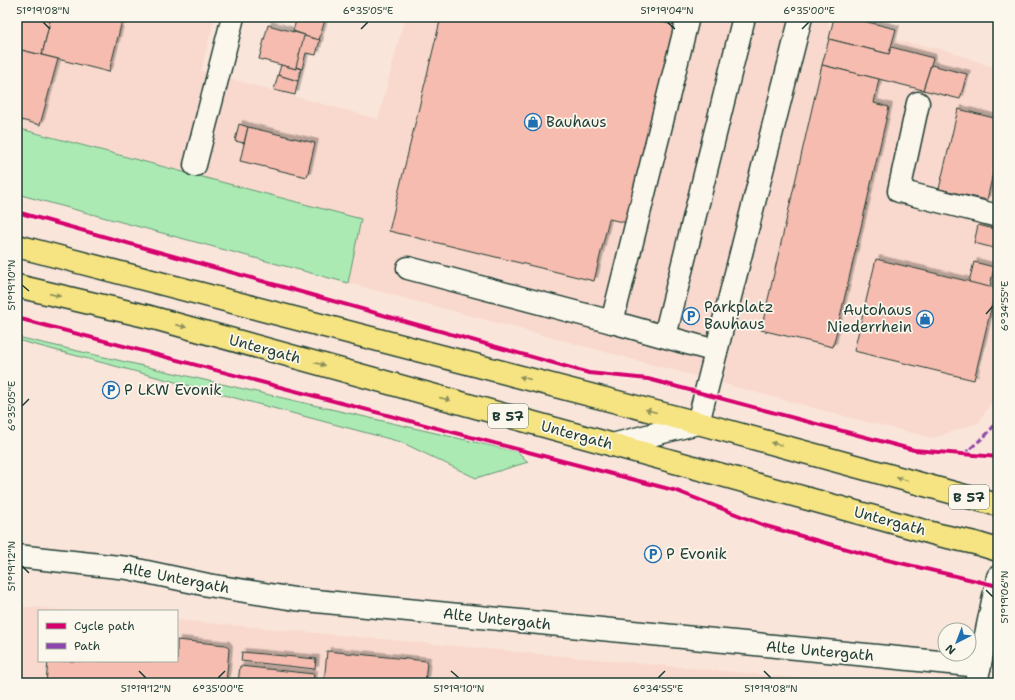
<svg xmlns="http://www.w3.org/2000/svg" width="1015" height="700" viewBox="0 0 1015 700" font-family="'Shantell Sans',sans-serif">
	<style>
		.built { fill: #f9d9cd }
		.green { fill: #abebb3; stroke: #659474 }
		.building { fill: #f6bcaf; stroke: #1f3d34; filter: url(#shadow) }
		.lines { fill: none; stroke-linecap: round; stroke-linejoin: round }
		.minor-casing { stroke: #1f3d34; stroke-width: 25 }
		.major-casing { stroke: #1f3d34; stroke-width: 25 }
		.minor { stroke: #fbf7ec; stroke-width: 22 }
		.major { stroke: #f6e381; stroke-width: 22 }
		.quiet { stroke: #8e44ad; stroke-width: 3; stroke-dasharray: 6 3; stroke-linecap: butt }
		.cycleway-casing { stroke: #fbf7ec; stroke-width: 6 }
		.cycleway { stroke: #d6006c; stroke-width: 4 }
		.oneway { fill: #8a905a }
		.ticks { fill: none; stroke: #1f3d34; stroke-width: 1.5 }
		.labels { text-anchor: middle; stroke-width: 3.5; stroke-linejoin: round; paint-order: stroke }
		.shield { fill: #fbf7ec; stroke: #61756b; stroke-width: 1 }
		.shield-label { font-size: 14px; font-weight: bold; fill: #1f3d34 }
		.poi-label { font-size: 15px; fill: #1f3d34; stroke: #fbf7ec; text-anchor: start }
		.street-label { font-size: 15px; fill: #1f3d34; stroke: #fbf7ec }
		.neatline { fill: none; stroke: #1f3d34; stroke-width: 1.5 }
		.ticks-label { font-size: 10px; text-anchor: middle; fill: #1f3d34 }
	</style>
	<defs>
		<filter id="shadow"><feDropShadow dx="3.5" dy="-3.5" stdDeviation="0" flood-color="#0004"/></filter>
	</defs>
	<rect width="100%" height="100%" fill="#fae5da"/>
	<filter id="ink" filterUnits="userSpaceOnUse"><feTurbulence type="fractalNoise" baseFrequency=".025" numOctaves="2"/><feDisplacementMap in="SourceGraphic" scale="8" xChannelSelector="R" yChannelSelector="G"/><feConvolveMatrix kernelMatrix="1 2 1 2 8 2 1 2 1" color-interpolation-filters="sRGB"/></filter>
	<g filter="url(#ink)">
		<g class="built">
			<polygon points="17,17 215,17 201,71 378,119 405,17 830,17 828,27 946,50 998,69 998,392 978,423 933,438 855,419 348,283 360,219 17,127"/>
			<polygon points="17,606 76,611 39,611 39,661 177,661 177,620 851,683 17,683"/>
		</g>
		<g class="green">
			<polygon points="17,128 361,219 348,283 17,194"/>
			<polygon points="17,337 518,452 528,462 476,478 401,442 17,340"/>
		</g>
		<g class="building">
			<polygon points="17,17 51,17 42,55 17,49"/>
			<polygon points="51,17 123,17 109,72 42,55"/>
			<polygon points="297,17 325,20 319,40 311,38 304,36 305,35 293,31"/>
			<polygon points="441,17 658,17 657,21 675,25 627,223 609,219 594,281 389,231"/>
			<polygon points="834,17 847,17 896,29 889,54 829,39"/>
			<polygon points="268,25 305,35 296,69 259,59"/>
			<polygon points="304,36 320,40 316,55 306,53 302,69 296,67"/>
			<polygon points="829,39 889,54 891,47 933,58 923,90 822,65"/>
			<polygon points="17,49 58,59 40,125 17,119"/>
			<polygon points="281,65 296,69 296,67 301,69 298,81 278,75"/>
			<polygon points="822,65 879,79 874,103 889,107 833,347 761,330"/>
			<polygon points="931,65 967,74 960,99 923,90"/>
			<polygon points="278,75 298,81 295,95 274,90"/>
			<polygon points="958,109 998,119 998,151 987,200 939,189"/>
			<polygon points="239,124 248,127 244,143 235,141"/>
			<polygon points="248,127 315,143 307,177 240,161"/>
			<polygon points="997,155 998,155 998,179 992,178"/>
			<polygon points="978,225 998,230 998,249 974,243"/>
			<polygon points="876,259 996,288 974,380 854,351"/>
			<polygon points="974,262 994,267 990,287 969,282"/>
			<polygon points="177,640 226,645 229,649 226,683 46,683 48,661 177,661"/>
			<polygon points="327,651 427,661 425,683 324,683"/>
			<polygon points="242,652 316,659 315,669 241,661"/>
			<polygon points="240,666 314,674 313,683 238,683"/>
		</g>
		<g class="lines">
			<g class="minor-casing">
				<g id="minor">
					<polyline points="918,103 899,191 998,216"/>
					<polyline points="195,165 233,17"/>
					<polyline points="408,268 612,322 688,17"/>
					<polyline points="612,322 716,351"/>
					<polyline points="665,336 744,17"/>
					<polyline points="612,445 698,423 801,17"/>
					<polyline points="17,556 128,568 208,585 295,599 980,666"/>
					<polyline points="976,683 998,577"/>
				</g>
			</g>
			<g class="major-casing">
				<g id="major">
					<polyline points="17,246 698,423 998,505"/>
					<polyline points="17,286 150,317 939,535 975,543 998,550"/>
				</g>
			</g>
			<use href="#minor" class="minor"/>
			<use href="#major" class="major"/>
			<polyline class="quiet" points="964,454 987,434 998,421"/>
			<g class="cycleway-casing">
				<g id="cycleway">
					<polyline points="17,212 589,373 648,379 914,450 998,457"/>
					<polyline points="17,318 677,491 766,526 875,557 998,586"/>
				</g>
			</g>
			<use href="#cycleway" class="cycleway"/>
		</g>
		<defs><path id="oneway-solid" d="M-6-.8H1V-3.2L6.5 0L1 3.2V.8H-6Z"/></defs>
		<g class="oneway">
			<use href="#oneway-solid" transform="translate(55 295) rotate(13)"/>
			<use href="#oneway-solid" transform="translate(181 326) rotate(15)"/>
			<use href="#oneway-solid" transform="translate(320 364) rotate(15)"/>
			<use href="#oneway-solid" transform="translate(525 378) rotate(-165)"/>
			<use href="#oneway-solid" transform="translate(445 399) rotate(15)"/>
			<use href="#oneway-solid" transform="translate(651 411) rotate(-165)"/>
			<use href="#oneway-solid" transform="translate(776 444) rotate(-165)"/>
			<use href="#oneway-solid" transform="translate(902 479) rotate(-165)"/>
		</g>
	</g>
	<path class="ticks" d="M 43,22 L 50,29M 667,22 L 675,29M 361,29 L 368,22M 802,29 L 809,22M 22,285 L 29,291M 986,314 L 993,306M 22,406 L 29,399M 22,566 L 29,573M 986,590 L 993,597M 139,671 L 146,678M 451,671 L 459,678M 764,671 L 771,678M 218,678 L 225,671M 658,678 L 665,671"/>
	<defs>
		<g id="shop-ring" transform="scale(0.9)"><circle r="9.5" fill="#fbf7ec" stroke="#1f6fb2" stroke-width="1.5"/><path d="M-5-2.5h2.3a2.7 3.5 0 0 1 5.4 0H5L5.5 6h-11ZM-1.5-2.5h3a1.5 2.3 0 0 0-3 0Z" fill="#1f6fb2"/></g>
		<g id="parking-ring" transform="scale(0.9)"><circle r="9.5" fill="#fbf7ec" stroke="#1f6fb2" stroke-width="1.5"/><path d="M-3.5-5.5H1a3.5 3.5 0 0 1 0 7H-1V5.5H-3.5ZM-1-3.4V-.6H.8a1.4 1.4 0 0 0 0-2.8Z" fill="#1f6fb2"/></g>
	</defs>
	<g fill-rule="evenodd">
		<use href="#shop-ring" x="533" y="122"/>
		<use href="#parking-ring" x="691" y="316"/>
		<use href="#shop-ring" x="925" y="319"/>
		<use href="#parking-ring" x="111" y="390"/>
		<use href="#parking-ring" x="653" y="554"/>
	</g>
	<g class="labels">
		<g class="shield">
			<rect x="488" y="404" width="40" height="24" rx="3"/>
			<rect x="949" y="485" width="40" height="24" rx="3"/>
		</g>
		<g class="shield-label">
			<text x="508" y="421">B 57</text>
			<text x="969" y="502">B 57</text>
		</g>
		<g class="poi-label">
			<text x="546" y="127">Bauhaus</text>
			<text x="704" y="312">Parkplatz<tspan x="704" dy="17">Bauhaus</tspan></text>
			<text x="912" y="315" text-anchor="end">Autohaus<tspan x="912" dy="17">Niederrhein</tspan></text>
			<text x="124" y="395">P LKW Evonik</text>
			<text x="666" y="559">P Evonik</text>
		</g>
		<g class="street-label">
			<text transform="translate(265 349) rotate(15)" y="5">Untergath</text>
			<text transform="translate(577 435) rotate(15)" y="5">Untergath</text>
			<text transform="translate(890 521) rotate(15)" y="5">Untergath</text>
			<text transform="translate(176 578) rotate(11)" y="5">Alte Untergath</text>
			<text transform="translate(497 619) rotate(6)" y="5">Alte Untergath</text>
			<text transform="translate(820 651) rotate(5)" y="5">Alte Untergath</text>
		</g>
	</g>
	<rect width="1015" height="700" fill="none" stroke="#fbf7ec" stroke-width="44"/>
	<rect x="38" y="610" width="140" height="52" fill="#fbf7ec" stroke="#a3ada2"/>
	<rect x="46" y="623" width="20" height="6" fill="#d6006c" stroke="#a3ada2"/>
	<text x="74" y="630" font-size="12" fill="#1f3d34">Cycle path</text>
	<rect x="46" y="643" width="20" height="6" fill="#8e44ad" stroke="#a3ada2"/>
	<text x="74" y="650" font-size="12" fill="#1f3d34">Path</text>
	<g transform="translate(957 642) rotate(222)"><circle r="19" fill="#fbf7ec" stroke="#a3ada2"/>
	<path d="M0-3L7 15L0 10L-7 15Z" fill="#1f6fb2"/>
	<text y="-6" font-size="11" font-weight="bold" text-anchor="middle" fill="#1f3d34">N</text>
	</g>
	<rect x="22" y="22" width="971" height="656" class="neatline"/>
	<g class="ticks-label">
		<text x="43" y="14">51°19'08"N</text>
		<text x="368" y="14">6°35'05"E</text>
		<text x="667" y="14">51°19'04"N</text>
		<text x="809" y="14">6°35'00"E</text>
		<text transform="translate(11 285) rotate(-90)" y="4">51°19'10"N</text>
		<text transform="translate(1004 306) rotate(-90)" y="4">6°34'55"E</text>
		<text transform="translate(11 406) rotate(-90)" y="4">6°35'05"E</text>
		<text transform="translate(11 566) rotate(-90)" y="4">51°19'12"N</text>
		<text transform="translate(1004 597) rotate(-90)" y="4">51°19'06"N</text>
		<text x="146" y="692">51°19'12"N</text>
		<text x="218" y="692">6°35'00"E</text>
		<text x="459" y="692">51°19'10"N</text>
		<text x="658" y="692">6°34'55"E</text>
		<text x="771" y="692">51°19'08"N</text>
	</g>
</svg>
